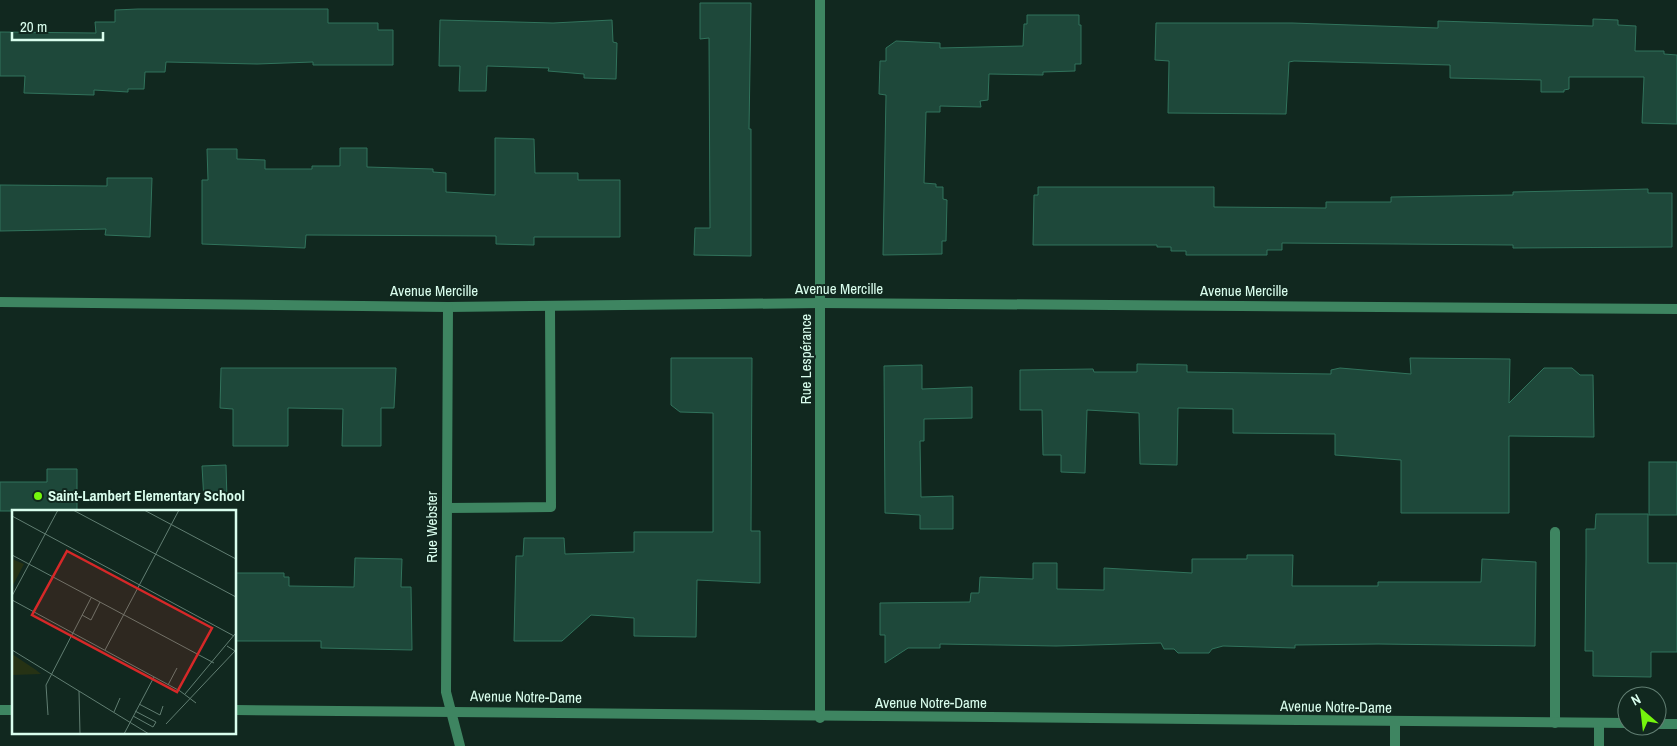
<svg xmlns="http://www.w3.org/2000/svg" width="1677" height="746" viewBox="0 0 1677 746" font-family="'Archivo Narrow',sans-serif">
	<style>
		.building { fill: #1e483a; stroke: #31735c }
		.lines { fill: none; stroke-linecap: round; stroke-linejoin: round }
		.lane { stroke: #3e8561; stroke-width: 10 }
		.street { stroke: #3e8561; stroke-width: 10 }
		.poi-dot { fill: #75f60d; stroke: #11281f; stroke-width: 2 }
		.labels { text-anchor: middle; stroke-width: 4; stroke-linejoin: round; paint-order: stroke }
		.street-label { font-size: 15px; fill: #dafeee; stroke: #11281f }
		.poi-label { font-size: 15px; font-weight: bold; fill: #dafeee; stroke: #11281f; text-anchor: start }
		.inset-road { fill: none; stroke: #617e72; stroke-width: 1 }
		.view { fill: #d62828; fill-opacity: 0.15; stroke: #d62828; stroke-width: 2.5 }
		.inset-edge { fill: none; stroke: #dafeee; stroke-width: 2.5 }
	</style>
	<rect width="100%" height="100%" fill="#11281f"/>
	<g class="building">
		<polygon points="700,3 751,3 749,129 751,129 751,256 694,255 695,228 710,228 709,38 700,39"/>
		<polygon points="138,9 328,9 328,23 378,23 378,30 393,30 393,65 313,65 313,62 257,64 166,62 165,72 145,72 144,89 128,89 128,92 94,90 94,95 24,93 25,76 0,76 0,32 96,33 95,22 115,22 115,10"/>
		<polygon points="1027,15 1079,15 1079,25 1081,25 1081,64 1075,64 1075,71 1043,72 1043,75 989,74 988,100 980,101 981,107 940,106 940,112 926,112 924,183 936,184 936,187 943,187 943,199 947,200 946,241 942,241 942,254 883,255 886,95 879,94 880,61 886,61 886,48 896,41 940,43 940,48 1023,46 1024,24 1027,24"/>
		<polygon points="1593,19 1618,20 1618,25 1636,26 1635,51 1664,51 1664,54 1677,55 1677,124 1642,123 1644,77 1569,77 1569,89 1564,90 1564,92 1541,92 1541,80 1450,78 1450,65 1294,61 1289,62 1286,114 1168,113 1169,61 1155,60 1156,23 1292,23 1438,28 1438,21 1593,26"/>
		<polygon points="440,20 553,23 612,20 613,42 617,43 616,79 584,78 584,74 548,71 549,68 487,66 486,91 459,91 460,66 439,66"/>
		<polygon points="495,138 534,139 535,173 578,173 578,180 620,180 620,237 534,237 534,245 496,244 496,236 306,235 305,248 202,244 202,180 208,180 207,149 237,149 237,159 265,160 265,169 312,169 312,166 340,166 340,148 367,148 367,167 433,169 433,172 446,173 446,192 495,195"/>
		<polygon points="107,178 152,178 150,237 105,235 106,229 0,231 0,185 107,186"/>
		<polygon points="1038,187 1214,187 1214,207 1326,208 1326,202 1391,202 1391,197 1513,195 1513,192 1648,189 1648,193 1672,193 1672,247 1513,248 1513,245 1282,243 1282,250 1267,250 1267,255 1186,255 1186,251 1171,251 1171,247 1157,247 1157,245 1033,245 1034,195 1038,195"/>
		<polygon points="671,358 752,358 751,531 760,531 760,583 697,580 696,637 634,636 634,618 591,615 562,641 514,641 516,556 523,556 524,538 564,538 565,554 634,552 634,532 713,532 713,413 680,412 671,405"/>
		<polygon points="1410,358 1510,359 1509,403 1544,368 1572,368 1580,375 1593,375 1594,437 1509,436 1509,513 1401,513 1401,460 1335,455 1335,434 1233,433 1233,409 1178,408 1177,465 1140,464 1139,413 1087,410 1085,473 1061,472 1061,455 1043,455 1042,410 1020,410 1020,370 1093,369 1094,372 1137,372 1137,364 1187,365 1187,372 1331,374 1331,370 1340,368 1411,374"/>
		<polygon points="922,365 922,389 972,387 972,418 924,419 924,441 920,441 921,497 953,496 953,529 920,529 920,515 885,513 884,366"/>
		<polygon points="221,368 396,368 394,408 381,408 381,446 342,446 343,409 288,408 288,446 233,446 233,409 220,408"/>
		<rect x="1649" y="462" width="28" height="53"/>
		<polygon points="226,465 227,500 204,501 202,466"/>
		<polygon points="47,469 77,469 77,511 0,511 0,482 47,482"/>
		<polygon points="1596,514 1648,514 1648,563 1677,563 1677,652 1651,652 1651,677 1593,676 1593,651 1585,651 1586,558 1586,529 1595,529"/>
		<polygon points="1247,555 1293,555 1292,586 1378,586 1378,582 1481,582 1482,559 1536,562 1535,646 1378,644 1295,645 1295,648 1223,646 1212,649 1209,653 1178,653 1174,649 1164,649 1161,643 1056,646 940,644 940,648 908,648 885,663 885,635 880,635 880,603 970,602 971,593 979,593 980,577 1033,579 1033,563 1057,563 1057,589 1104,590 1104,568 1192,573 1192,559 1247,559"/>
		<polygon points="355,558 402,559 401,587 411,587 412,650 321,648 321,641 235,641 235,573 284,573 284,577 289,577 289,586 354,587"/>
	</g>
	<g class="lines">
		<g class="lane">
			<polyline points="447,508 551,507 550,306"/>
			<polyline points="1555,723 1555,532"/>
			<polyline points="1599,723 1599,746"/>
		</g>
		<g class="street">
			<polyline points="820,0 820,718"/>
			<polyline points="0,302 448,307 821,303 1677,309"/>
			<polyline points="448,307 446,692 460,746"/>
			<polyline points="0,710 14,710"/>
			<polyline points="235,710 1627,723"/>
			<polyline points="1657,724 1677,724"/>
			<polyline points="1395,746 1395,722"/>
		</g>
	</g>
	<circle class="poi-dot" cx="38" cy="496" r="5"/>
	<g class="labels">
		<g class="street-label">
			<text x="839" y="294">Avenue Mercille</text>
			<text x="434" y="296">Avenue Mercille</text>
			<text x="1244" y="296">Avenue Mercille</text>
			<text transform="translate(806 359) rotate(-90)" y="5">Rue Lespérance</text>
			<text transform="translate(432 527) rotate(-90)" y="5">Rue Webster</text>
			<text transform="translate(526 697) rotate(1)" y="5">Avenue Notre-Dame</text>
			<text x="931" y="708">Avenue Notre-Dame</text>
			<text transform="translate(1336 707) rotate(1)" y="5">Avenue Notre-Dame</text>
		</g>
		<g class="poi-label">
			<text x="48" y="501">Saint-Lambert Elementary School</text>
		</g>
	</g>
	<g transform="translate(12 510)">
		<rect width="224" height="224" fill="#11281f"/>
		<path d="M 0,49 L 12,54 L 0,77 ZM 0,144 L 24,160 L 29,164 L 0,165 Z" fill="#263214"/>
		<path class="inset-road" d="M 61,0 L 224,87M 132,0 L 224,49M 0,6 L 222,126M 0,45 L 202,153M 0,86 L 46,0M 0,90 L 168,181 L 184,193M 70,105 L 79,110 L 88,92M 0,140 L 137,224M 93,140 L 167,0M 156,175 L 165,158M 67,181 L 68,224M 173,184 L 223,124M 127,194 L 148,205 L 151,196M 102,202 L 108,188M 36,205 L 34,175 L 79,88M 121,206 L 141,217 L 144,212 L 123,201M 154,214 L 223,141 L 215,136M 112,224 L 142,167"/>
		<path class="view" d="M 55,41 L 200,118 L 165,182 L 20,105 Z"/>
		<rect width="224" height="224" class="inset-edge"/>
	</g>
	<g transform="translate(1642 711) rotate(332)"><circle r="24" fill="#11281f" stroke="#617e72"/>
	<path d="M0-4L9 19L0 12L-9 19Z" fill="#75f60d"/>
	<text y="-8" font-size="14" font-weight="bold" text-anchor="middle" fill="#dafeee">N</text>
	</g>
	<path d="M12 32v8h91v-8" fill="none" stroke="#dafeee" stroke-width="2.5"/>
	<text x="20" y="32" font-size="15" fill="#dafeee" stroke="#11281f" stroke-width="4" paint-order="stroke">20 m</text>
</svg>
